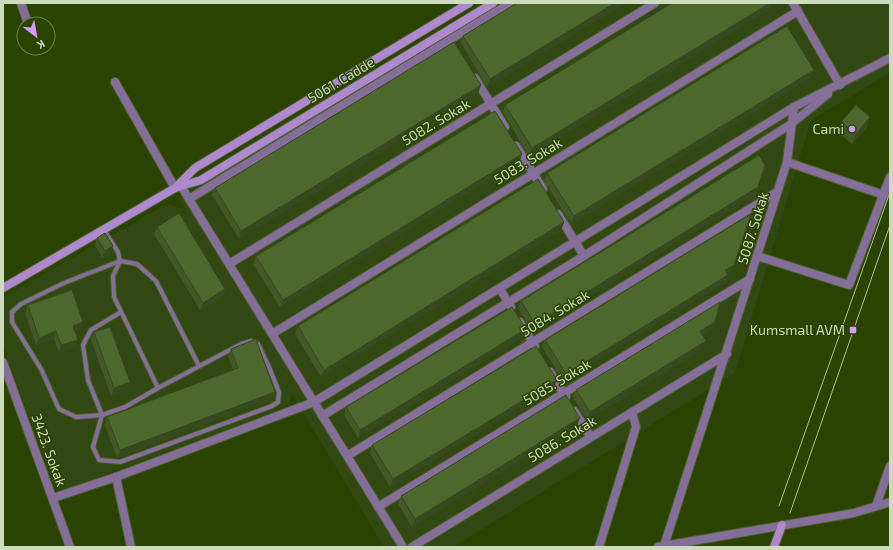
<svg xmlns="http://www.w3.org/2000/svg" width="893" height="550" viewBox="0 0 893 550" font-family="'Exo 2',sans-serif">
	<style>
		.built { fill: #314813 }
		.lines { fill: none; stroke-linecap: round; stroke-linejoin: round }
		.lane-casing { stroke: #4a6126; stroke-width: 6 }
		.street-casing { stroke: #4a6126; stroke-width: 10 }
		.secondary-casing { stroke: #4a6126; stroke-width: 10 }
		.lane { stroke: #856e99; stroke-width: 4 }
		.street { stroke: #856e99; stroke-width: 8 }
		.secondary { stroke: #af89cd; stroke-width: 8 }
		.tram { stroke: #acbe98; stroke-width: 1 }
		.wall { fill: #425926 }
		.shaded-wall { fill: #36491f }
		.building { fill: #4d682c; stroke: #36491f }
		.poi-dot { fill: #d39cfc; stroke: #2a4301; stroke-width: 1.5 }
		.labels { text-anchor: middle; stroke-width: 3; stroke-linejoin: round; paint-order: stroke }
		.street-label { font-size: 14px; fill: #cbdbbc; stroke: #2a4301 }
		.poi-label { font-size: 14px; fill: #cbdbbc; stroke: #2a4301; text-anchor: end }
	</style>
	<rect width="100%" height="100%" fill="#2a4301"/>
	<polygon class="built" points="496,3 890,3 890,73 811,120 735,373 453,547 384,547 292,394 288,406 62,491 55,488 3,345 3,297 167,204 186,210 179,198"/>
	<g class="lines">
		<g class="lane-casing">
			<g id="lane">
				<polyline points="104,230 118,252 120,261 113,276 114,297 158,388 241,344 251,341 258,344 269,367 279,392 278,402 272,406 120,462 99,460 93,447 102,415 88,380 83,345 91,330 121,312"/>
				<polyline points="158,388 125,407 102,415 76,417 59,409 41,369 12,322 12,312 21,304 64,283 120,261 137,264 156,281 199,366"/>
			</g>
		</g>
		<g class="street-casing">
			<g id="street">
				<polyline points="21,3 28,24"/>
				<polyline points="793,3 840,85"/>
				<polyline points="475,78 505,127"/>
				<polyline points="115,82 175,188"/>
				<polyline points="516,146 543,189"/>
				<polyline points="787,162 884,195"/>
				<polyline points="181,186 403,547"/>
				<polyline points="189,199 510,3"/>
				<polyline points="558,214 584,256"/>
				<polyline points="757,256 849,285 890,177"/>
				<polyline points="229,264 655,3"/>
				<polyline points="500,289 511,307"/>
				<polyline points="520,322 535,346"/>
				<polyline points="272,334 798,11"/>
				<polyline points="3,362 70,547"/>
				<polyline points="550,372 566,397"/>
				<polyline points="574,411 591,437"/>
				<polyline points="322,416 584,256 791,124 828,94"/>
				<polyline points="347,456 777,192"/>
				<polyline points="116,477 131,547"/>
				<polyline points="53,498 116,477 314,402 794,107 890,58"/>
				<polyline points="876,506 890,466"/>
				<polyline points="378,507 750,279"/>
				<polyline points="664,546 787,162 794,107"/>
				<polyline points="412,547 727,354"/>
				<polyline points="599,547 636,427 632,412"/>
				<polyline points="658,547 854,513 890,502"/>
			</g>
		</g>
		<g class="secondary-casing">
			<g id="secondary">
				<polyline points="177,186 195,168 469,3"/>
				<polyline points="3,288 175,188 201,180 493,3"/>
				<polyline points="774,547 782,525"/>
			</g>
		</g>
		<use href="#lane" class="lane"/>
		<use href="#street" class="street"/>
		<use href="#secondary" class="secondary"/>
		<g class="tram">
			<polyline points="779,506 890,192"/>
			<polyline points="790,513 890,225"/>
		</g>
	</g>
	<g class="wall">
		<polygon points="625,3 487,87 461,43 463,36"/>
		<polygon points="770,9 529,156 503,112 505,105"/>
		<polygon points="811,77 571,224 544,180 547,173"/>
		<polygon points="481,85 478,93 239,239 212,195 215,188"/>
		<polygon points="841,122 867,127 852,144 837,132"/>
		<polygon points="520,161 280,307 253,264 256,256"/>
		<polygon points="758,187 756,195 532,331 518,308 521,301"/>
		<polygon points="564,222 561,230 321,377 295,334 298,326"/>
		<polygon points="157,227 225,289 222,297 200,310 154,234"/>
		<polygon points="97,238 113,246 110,254 102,258 95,245"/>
		<polygon points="731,272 728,274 728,275 726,282 563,381 542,347 545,340"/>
		<polygon points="28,305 81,329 75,331 75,347 59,353 54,339 36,345 25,313"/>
		<polygon points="715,322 713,329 703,335 703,349 587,420 573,397 576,390"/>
		<polygon points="94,332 130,382 127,390 111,396 91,340"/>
		<polygon points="523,337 358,438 344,415 346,407"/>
		<polygon points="231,349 275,392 272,399 117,458 105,425 107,417 233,370 228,356"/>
		<polygon points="554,387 390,487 370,453 372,445"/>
		<polygon points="580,418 577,425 412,527 398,504 401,496"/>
	</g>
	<g class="shaded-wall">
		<polygon points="615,3 625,3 487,87 490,79"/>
		<polygon points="770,3 772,3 770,9 529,156 532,148"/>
		<polygon points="814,70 811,77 571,224 574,216"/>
		<polygon points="481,85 478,93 239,239 241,231"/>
		<polygon points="870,117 867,127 852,144 856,134"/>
		<polygon points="522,154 520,161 280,307 283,300"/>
		<polygon points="758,187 756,195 532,331 535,324"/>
		<polygon points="564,222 561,230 321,377 324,370"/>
		<polygon points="113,246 110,254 102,258 105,251"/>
		<polygon points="734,265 731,272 723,277 725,270"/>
		<polygon points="728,275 726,282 563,381 566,374"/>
		<polygon points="225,289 222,297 200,310 203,303"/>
		<polygon points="83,322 81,329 70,333 73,326"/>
		<polygon points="715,322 713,329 697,339 700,331"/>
		<polygon points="526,329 523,337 358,438 360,430"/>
		<polygon points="56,331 54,339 36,345 39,338"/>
		<polygon points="78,340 75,347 59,353 61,345"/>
		<polygon points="706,341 703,349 587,420 590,412"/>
		<polygon points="557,380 554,387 390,487 393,479"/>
		<polygon points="130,382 127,390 111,396 114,388"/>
		<polygon points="275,392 272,399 117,458 120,450"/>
		<polygon points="580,418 577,425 412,527 415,519"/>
	</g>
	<g class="building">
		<polygon points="517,3 615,3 490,79 463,36"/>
		<polygon points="672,3 770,3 532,148 505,105"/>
		<polygon points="787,26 814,70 574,216 547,173"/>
		<polygon points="454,42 481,85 241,231 215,188"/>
		<polygon points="856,105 870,117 856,134 841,122"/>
		<polygon points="495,111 522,154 283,300 256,256"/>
		<polygon points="759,155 765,165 758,187 535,324 521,301"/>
		<polygon points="538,179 564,222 324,370 298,326"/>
		<polygon points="179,213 225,289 203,303 157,227"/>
		<polygon points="751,214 734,265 725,270 728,275 566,374 545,340"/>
		<polygon points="105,233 113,246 105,251 97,238"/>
		<polygon points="72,290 83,322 73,326 78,340 61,345 56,331 39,338 28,305"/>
		<polygon points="720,302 715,322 700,331 706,341 590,412 576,390"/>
		<polygon points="512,307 526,329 360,430 346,407"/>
		<polygon points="110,327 130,382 114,388 94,332"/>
		<polygon points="256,339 275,392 120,450 107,417 238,368 231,349"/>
		<polygon points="536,346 557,380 393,479 372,445"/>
		<polygon points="566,395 580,418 415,519 401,496"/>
	</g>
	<g class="poi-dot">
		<circle cx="852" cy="129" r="4"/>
		<rect x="849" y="326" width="8" height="8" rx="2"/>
	</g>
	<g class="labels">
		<g class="street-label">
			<text transform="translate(341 80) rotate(-31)" y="5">5061. Cadde</text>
			<text transform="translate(436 122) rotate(-31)" y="5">5082. Sokak</text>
			<text transform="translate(528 161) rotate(-31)" y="5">5083. Sokak</text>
			<text transform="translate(753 228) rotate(-73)" y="5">5087. Sokak</text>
			<text transform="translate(555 313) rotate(-31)" y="5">5084. Sokak</text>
			<text transform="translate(557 382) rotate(-31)" y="5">5085. Sokak</text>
			<text transform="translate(562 439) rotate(-31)" y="5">5086. Sokak</text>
			<text transform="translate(49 450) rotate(70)" y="5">3423. Sokak</text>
		</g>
		<g class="poi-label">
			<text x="844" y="134">Cami</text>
			<text x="845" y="335">Kumsmall AVM</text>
		</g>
	</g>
	<rect width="893" height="550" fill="none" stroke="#cbdbbc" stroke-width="8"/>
	<g transform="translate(36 36) rotate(149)"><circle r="19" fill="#2a4301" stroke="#6a804c"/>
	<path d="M0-3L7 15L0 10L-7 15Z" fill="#d39cfc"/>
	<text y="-6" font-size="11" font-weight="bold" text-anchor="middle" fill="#cbdbbc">K</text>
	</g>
</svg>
